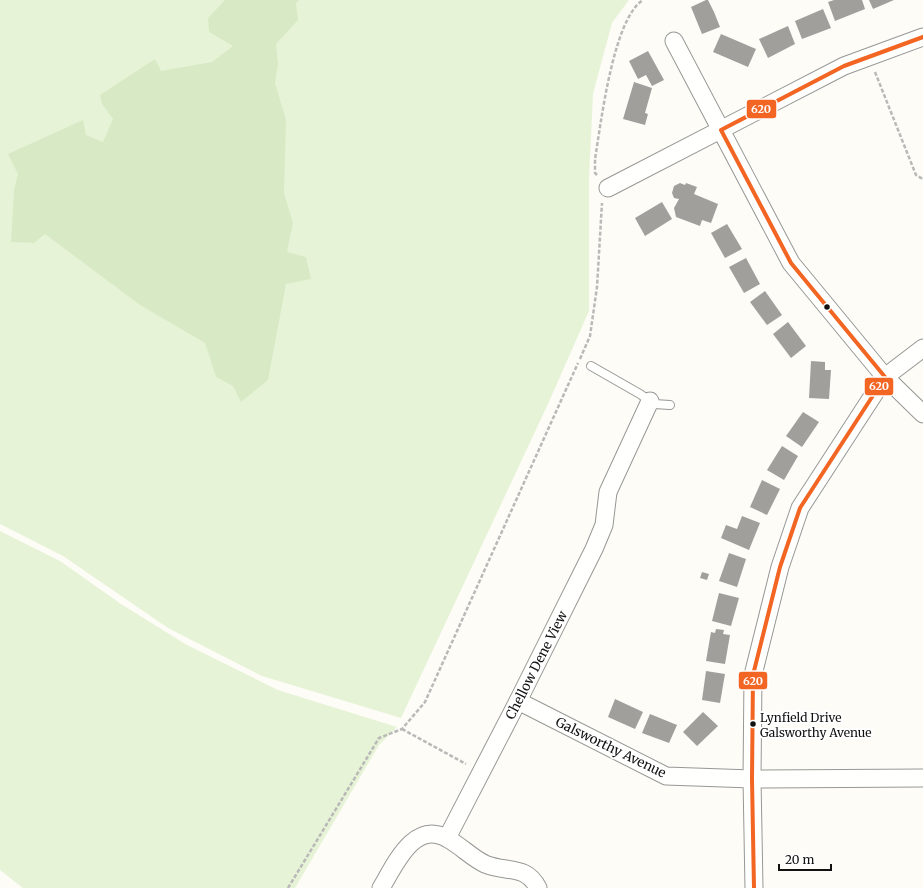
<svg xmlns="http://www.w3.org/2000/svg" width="923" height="888" viewBox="0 0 923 888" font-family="Merriweather,serif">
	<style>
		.green { fill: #e7f3d7 }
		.forest { fill: #d8eac5 }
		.building { fill: #a19f9c }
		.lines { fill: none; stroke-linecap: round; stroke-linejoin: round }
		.service-casing { stroke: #979795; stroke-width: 10 }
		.minor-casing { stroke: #979795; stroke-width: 19 }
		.path { stroke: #b9b9b8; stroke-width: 2.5; stroke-dasharray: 4 2; stroke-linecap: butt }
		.service { stroke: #fffffe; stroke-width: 8 }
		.minor { stroke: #fffffe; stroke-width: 17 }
		.bus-1-casing { stroke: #fff; stroke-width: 7 }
		.bus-1 { stroke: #f26522; stroke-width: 4 }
		.bus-dot { fill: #111; stroke: #fff; stroke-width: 1.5 }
		.labels { text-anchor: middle; stroke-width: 4; stroke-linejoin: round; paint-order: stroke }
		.bus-label { font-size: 12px; fill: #111; stroke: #fff; text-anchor: start }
		.street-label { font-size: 13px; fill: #111; stroke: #fff }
		.line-badge { stroke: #fff; stroke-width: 1.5 }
		.badge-label { font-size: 11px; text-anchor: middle; font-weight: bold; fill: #fff }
	</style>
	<rect width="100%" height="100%" fill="#fdfcf7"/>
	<g class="green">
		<polygon points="0,0 629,0 612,23 593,94 589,179 589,311 548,404 401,718 262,676 168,628 63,556 0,524"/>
		<polygon points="0,531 60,561 121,604 187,645 278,690 397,727 379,745 295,888 23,888 0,870"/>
	</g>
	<polygon class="forest" points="225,0 299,0 296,3 298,20 276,44 278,64 275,83 286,120 284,193 293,223 287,252 306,257 311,279 286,284 268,380 241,402 233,386 216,377 205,343 140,305 45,234 34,243 11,242 14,190 18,174 8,154 83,120 86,135 103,142 113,119 102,104 100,95 155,59 161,71 212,62 233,46 209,32 208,18"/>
	<g class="building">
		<polygon points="706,0 708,0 714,12 720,27 702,34 691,7"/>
		<polygon points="834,0 862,0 865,9 835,21 828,2"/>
		<polygon points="869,0 894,0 873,9"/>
		<polygon points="823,9 831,28 802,39 795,21"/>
		<polygon points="788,26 795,44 768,58 759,39"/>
		<polygon points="721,34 756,49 748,67 713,52"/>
		<polygon points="648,51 664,80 652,86 646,75 638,79 629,61"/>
		<polygon points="634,82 652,88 645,113 648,114 645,125 623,119"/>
		<polygon points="680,183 685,185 686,183 697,187 694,194 718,204 711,223 702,220 700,226 676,217 674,208 679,199 674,198 672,193 674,186"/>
		<polygon points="662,202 672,219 645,236 635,218"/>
		<polygon points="727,224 742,249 725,258 711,233"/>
		<polygon points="746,258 760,284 744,293 729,267"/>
		<polygon points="765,291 782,315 767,325 750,302"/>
		<polygon points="788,322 806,346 791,358 773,334"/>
		<polygon points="811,361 825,362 825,370 831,370 829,399 809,398"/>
		<polygon points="803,412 819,422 802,447 786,436"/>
		<polygon points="782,446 798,456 784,480 767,470"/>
		<polygon points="762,480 780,489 767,515 750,507"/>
		<polygon points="742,516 760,523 749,550 721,538 726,525 737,529"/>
		<polygon points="729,553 746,559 737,587 719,581"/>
		<polygon points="702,572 709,574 707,580 700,578"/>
		<polygon points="719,593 739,598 731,626 712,621"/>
		<polygon points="716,629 724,630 723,634 730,635 725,664 706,661 711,632 715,633"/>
		<polygon points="706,671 725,674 720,703 702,700"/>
		<polygon points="615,699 643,712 635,729 608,717"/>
		<polygon points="703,712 718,726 697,746 683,732"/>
		<polygon points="650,714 677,725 669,743 642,733"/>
	</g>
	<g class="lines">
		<g class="service-casing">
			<polyline id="service" points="591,366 640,394 654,404 670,405"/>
		</g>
		<g class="minor-casing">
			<g id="minor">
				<polyline points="674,41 791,263 885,377 923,414"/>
				<polyline points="608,188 844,66 923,37"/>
				<polyline points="518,701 666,776 752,779 923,778"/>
				<polyline points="447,838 518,701 594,549 604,525 608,492 650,401"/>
				<path d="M 381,888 C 395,865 414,819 448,839 C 461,846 472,858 485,864 C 506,873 526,864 538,888"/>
				<polyline points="754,888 752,779 753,675 780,567 800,508 885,377 923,348"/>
			</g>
		</g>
		<g class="path">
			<polyline points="875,72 916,175 923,179"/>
			<path d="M 597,175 L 595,173 L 595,159 C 601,123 613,19 643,0"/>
			<polyline points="580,359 590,336 597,287 602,203"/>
			<polyline points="402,729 466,764"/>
			<polyline points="288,888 379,738 402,729 425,702 578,363"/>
		</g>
		<use href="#service" class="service"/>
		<use href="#minor" class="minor"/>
		<g class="bus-1-casing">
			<polyline id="bus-1" points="754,888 752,779 753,675 780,567 800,508 885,377 791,263 721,130 844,66 923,37"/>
		</g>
		<use href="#bus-1" class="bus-1"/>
	</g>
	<g class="bus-dot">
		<circle cx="827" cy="307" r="3.5"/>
		<circle cx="753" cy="724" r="3.5"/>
	</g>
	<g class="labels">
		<g class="bus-label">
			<text x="760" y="722">Lynfield Drive<tspan x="760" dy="15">Galsworthy Avenue</tspan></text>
		</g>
		<g class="street-label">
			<text transform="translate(536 665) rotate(-63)" y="5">Chellow Dene View</text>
			<text transform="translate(611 747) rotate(26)" y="5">Galsworthy Avenue</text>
		</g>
	</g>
	<g class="line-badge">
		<rect x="746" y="99" width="31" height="20" rx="4" fill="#f26522"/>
		<rect x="864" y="377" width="30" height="19" rx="4" fill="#f26522"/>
		<rect x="738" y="671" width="30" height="19" rx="4" fill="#f26522"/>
	</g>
	<g class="badge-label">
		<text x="761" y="113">620</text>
		<text x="879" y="390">620</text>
		<text x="753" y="685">620</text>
	</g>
	<path d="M779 864v6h52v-6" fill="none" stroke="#111111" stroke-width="2"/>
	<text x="785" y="864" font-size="12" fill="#111111" stroke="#ffffff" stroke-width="3" paint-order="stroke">20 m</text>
</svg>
